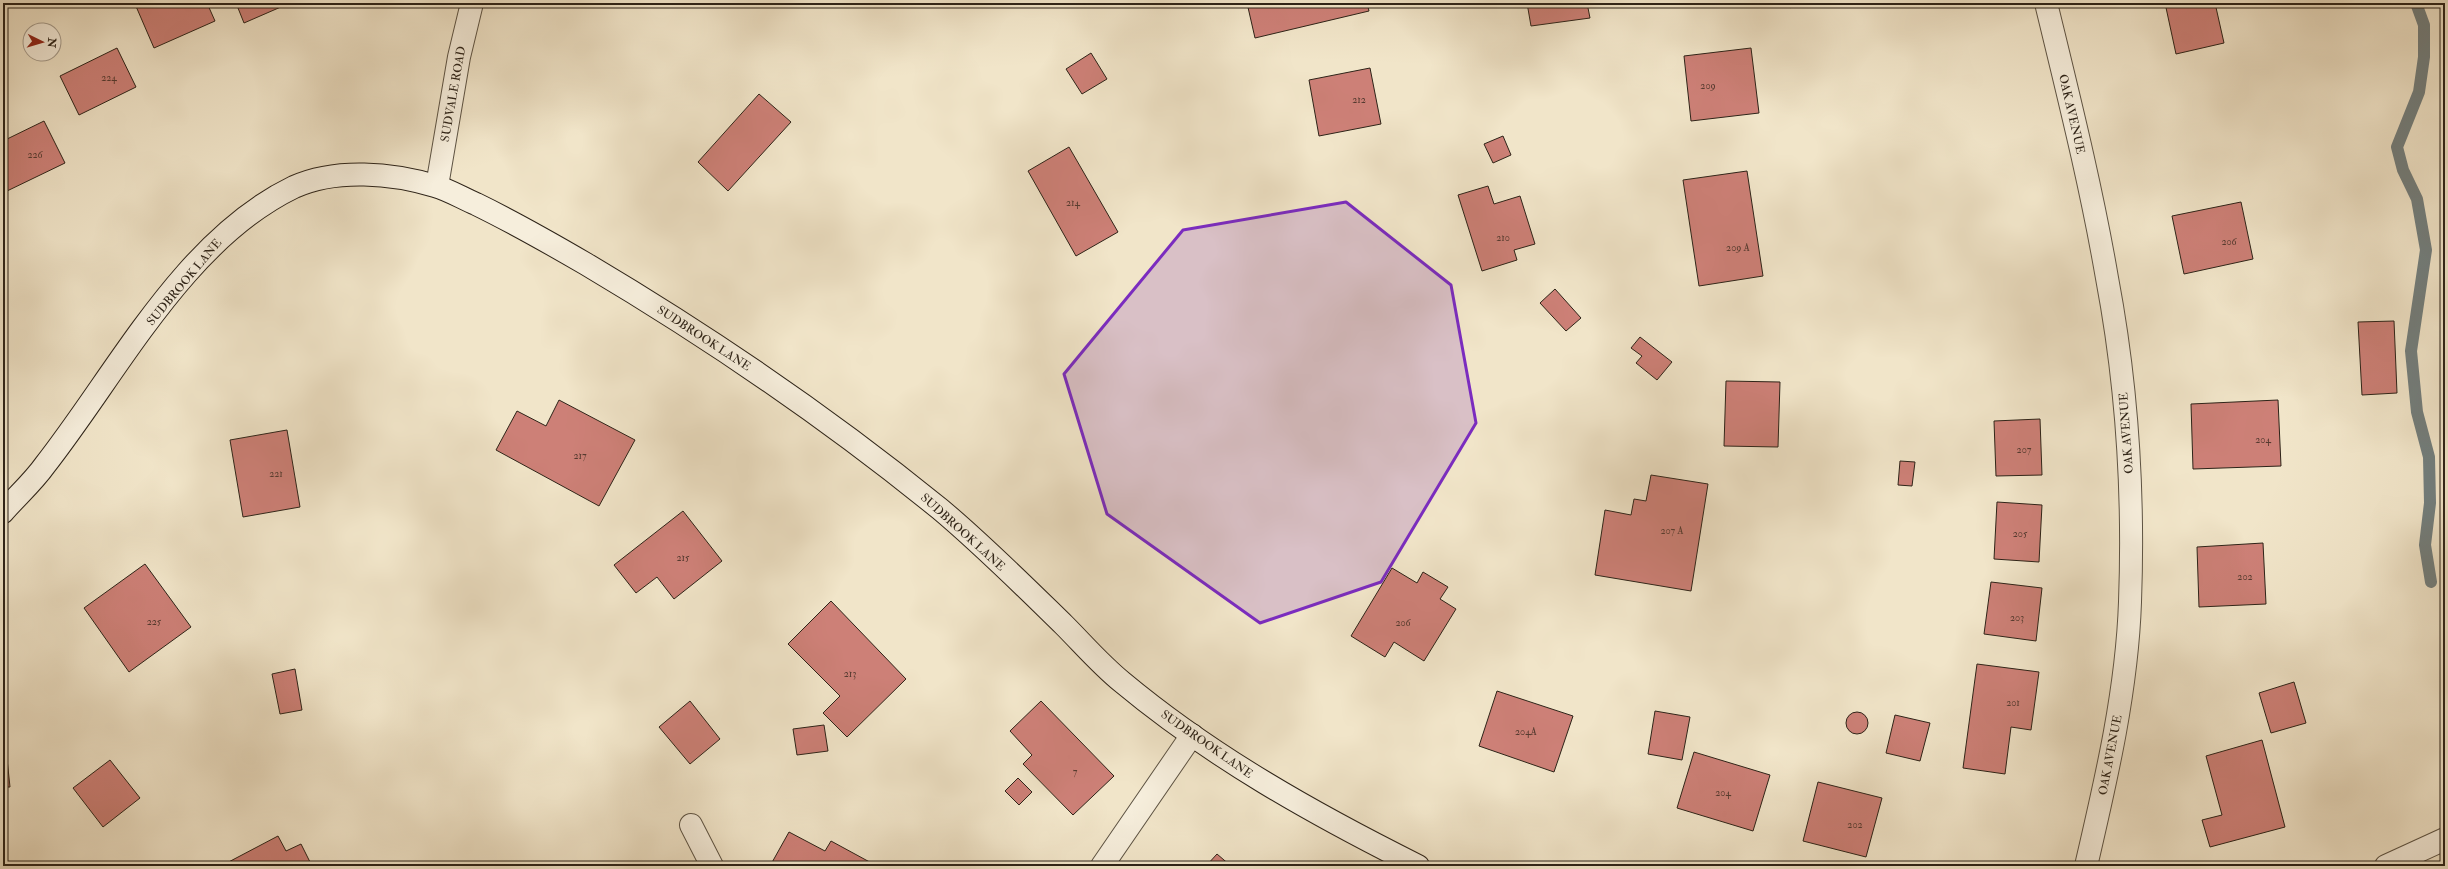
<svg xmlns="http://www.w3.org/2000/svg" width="2448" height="869" viewBox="0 0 2448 869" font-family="'IM FELL Double Pica',serif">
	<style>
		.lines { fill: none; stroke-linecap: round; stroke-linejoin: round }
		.stream { stroke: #737f7e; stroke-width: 12 }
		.building { fill: #cd8077; stroke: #2d2318 }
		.street-casing { stroke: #5e5444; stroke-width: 24 }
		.secondary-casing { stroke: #2d2318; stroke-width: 24 }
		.street { stroke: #f6eedc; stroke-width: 22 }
		.secondary { stroke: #f6eedc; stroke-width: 22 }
		.marked { fill: #7b2cbf; fill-opacity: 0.2; stroke: #7b2cbf; stroke-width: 3; stroke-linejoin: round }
		.labels { text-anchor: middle; stroke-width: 3.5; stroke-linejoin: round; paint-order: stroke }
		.number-label { font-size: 10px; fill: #553a30 }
		.street-label { font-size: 12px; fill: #2d2318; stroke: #f6eedc }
	</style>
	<rect width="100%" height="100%" fill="#f1e5c9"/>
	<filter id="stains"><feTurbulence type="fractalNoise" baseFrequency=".005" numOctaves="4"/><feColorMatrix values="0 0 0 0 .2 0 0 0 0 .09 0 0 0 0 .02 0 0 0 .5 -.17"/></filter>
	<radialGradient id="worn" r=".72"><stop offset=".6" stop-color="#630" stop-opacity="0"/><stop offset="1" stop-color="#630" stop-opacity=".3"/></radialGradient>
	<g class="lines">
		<polyline class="stream" points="2416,3 2424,25 2424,57 2419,92 2397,147 2403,170 2417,199 2426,250 2411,351 2417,412 2429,457 2430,503 2425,545 2431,582"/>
	</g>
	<g class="building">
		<polygon points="207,3 215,21 154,48 135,4"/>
		<polygon points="236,3 290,3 244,23"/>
		<polygon points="1247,3 1367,3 1369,11 1255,38"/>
		<polygon points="1527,3 1587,3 1590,18 1531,26"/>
		<polygon points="1785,3 1795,3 1791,8"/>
		<polygon points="2165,3 2215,3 2224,43 2176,54"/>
		<polygon points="117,48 136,87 79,115 60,76"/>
		<polygon points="1751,48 1759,113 1691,121 1684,56"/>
		<polygon points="1091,53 1107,79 1082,94 1066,69"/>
		<polygon points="1370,68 1381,124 1319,136 1309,80"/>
		<polygon points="759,94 791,122 728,191 698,162"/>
		<polygon points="44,121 65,163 7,191 3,182 3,141"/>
		<polygon points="1503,136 1511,155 1493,163 1484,144"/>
		<polygon points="1069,147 1118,232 1076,256 1028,171"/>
		<polygon points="1747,171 1763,276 1699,286 1683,180"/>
		<polygon points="1488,186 1494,204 1520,196 1535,244 1514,250 1517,260 1482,271 1458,195"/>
		<polygon points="2241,202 2253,259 2184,274 2172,216"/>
		<polygon points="1555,289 1581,318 1566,331 1540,303"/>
		<polygon points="2394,321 2397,393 2362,395 2358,322"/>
		<polygon points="1640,337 1672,362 1657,380 1636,363 1642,356 1631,348"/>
		<polygon points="1726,381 1780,382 1778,447 1724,446"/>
		<polygon points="559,400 635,440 599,506 496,450 517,411 546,426"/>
		<polygon points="2278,400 2281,466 2193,469 2191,404"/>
		<polygon points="2040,419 2042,475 1996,476 1994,421"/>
		<polygon points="287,430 300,507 243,517 230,440"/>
		<polygon points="1900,461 1915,462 1912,486 1898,485"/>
		<polygon points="1651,475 1708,484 1691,591 1595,575 1605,510 1631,515 1634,499 1646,501"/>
		<polygon points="1997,502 2042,505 2039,562 1994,559"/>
		<polygon points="683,511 722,561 674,599 657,577 636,593 614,565"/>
		<polygon points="2263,543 2266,604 2199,607 2197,547"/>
		<polygon points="145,564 191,627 129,672 84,608"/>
		<polygon points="1392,568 1417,583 1423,572 1448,587 1440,599 1456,609 1424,661 1394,642 1385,657 1351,636"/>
		<polygon points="1991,582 2042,588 2036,641 1984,634"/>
		<polygon points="831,601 906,679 847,737 823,713 840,696 788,644"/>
		<polygon points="1977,664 2039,672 2031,730 2011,727 2005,774 1963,768"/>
		<polygon points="295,669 302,710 280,714 272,674"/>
		<polygon points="2294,682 2306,723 2271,733 2259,693"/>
		<polygon points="1497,691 1573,716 1554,772 1479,746"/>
		<polygon points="690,701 720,739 690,764 659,727"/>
		<polygon points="1041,701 1114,776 1073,815 1023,764 1032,755 1010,731"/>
		<polygon points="1655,711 1690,717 1682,760 1648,754"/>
		<circle cx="1857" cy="723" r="11"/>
		<polygon points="1895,715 1930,723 1920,761 1886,753"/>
		<polygon points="3,721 10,787 3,787"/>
		<polygon points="824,725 828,751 797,755 793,729"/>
		<polygon points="2262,740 2285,827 2210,847 2202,820 2222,815 2206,756"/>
		<polygon points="1694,752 1770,775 1753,831 1677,808"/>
		<polygon points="110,760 140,798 103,827 73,788"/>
		<polygon points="1018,778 1032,792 1019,805 1005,791"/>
		<polygon points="1818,782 1882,798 1866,857 1803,841"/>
		<polygon points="789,832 825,851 831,841 877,866 770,866"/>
		<polygon points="278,836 286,851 301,844 312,866 221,866"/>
		<polygon points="1217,854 1231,866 1206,866"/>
	</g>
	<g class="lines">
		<g class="street-casing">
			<g id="street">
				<path d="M 2046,3 C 2068,94 2091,185 2107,278 C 2127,384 2134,494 2130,602 C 2127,691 2106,780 2086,866"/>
				<polyline points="437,186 459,57 472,3"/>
				<polyline points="691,825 712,866"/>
				<polyline points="1102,866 1192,735"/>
				<polyline points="2386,866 2445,839"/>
			</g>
		</g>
		<g class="secondary-casing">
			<path id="secondary" d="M 3,512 C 17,496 33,482 45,465 C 118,372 184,240 294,187 C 336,168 392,173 435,186 C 449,190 462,198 476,204 C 513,222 550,243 586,264 C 709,337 828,418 940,509 C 983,545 1024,586 1064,625 C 1083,644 1101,665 1122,682 C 1212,757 1314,814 1418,866"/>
		</g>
		<use href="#street" class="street"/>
		<use href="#secondary" class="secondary"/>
	</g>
	<path class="marked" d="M 1346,202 L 1451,285 L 1476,423 L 1381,582 L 1260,623 L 1107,514 L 1064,374 L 1183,230 Z"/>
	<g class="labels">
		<g class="number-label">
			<text x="109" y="81">224</text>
			<text x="1708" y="89">209</text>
			<text x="1359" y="103">212</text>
			<text x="35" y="158">226</text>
			<text x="1073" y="206">214</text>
			<text x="1503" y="241">210</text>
			<text x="2229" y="245">206</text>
			<text x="1738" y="251">209 A</text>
			<text x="2263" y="443">204</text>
			<text x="2024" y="453">207</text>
			<text x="580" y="459">217</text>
			<text x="276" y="477">221</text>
			<text x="1672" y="534">207 A</text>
			<text x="2020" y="537">205</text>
			<text x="683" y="561">215</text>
			<text x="2245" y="580">202</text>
			<text x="2017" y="621">203</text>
			<text x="154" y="625">225</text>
			<text x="1403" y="626">206</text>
			<text x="850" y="677">213</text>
			<text x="2013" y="706">201</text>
			<text x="1526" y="735">204A</text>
			<text x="1075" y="775">7</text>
			<text x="1723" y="796">204</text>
			<text x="1855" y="828">202</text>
		</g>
		<g class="street-label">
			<text transform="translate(453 94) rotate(-80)" y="4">SUDVALE ROAD</text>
			<text transform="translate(2072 114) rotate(77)" y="4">OAK AVENUE</text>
			<text transform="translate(184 282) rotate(-50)" y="4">SUDBROOK LANE</text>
			<text transform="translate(704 338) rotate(33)" y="4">SUDBROOK LANE</text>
			<text transform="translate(2126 433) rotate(-94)" y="4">OAK AVENUE</text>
			<text transform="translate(963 532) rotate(42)" y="4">SUDBROOK LANE</text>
			<text transform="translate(1207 744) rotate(35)" y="4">SUDBROOK LANE</text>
			<text transform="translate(2110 755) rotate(-79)" y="4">OAK AVENUE</text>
		</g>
	</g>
	<rect width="2448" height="869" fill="none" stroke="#f1e5c9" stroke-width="16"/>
	<rect x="4" y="4" width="2440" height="861" fill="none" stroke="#2d2318" stroke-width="2"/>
	<rect x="8" y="8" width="2432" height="853" fill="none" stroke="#2d2318"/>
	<g transform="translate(42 42) rotate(95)"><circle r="19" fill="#f6eedc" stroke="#a69d8e"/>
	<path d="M0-3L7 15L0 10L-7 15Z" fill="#8f2418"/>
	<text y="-6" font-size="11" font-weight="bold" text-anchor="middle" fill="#2d2318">N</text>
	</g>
	<rect width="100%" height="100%" filter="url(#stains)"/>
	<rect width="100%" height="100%" fill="url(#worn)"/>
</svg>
